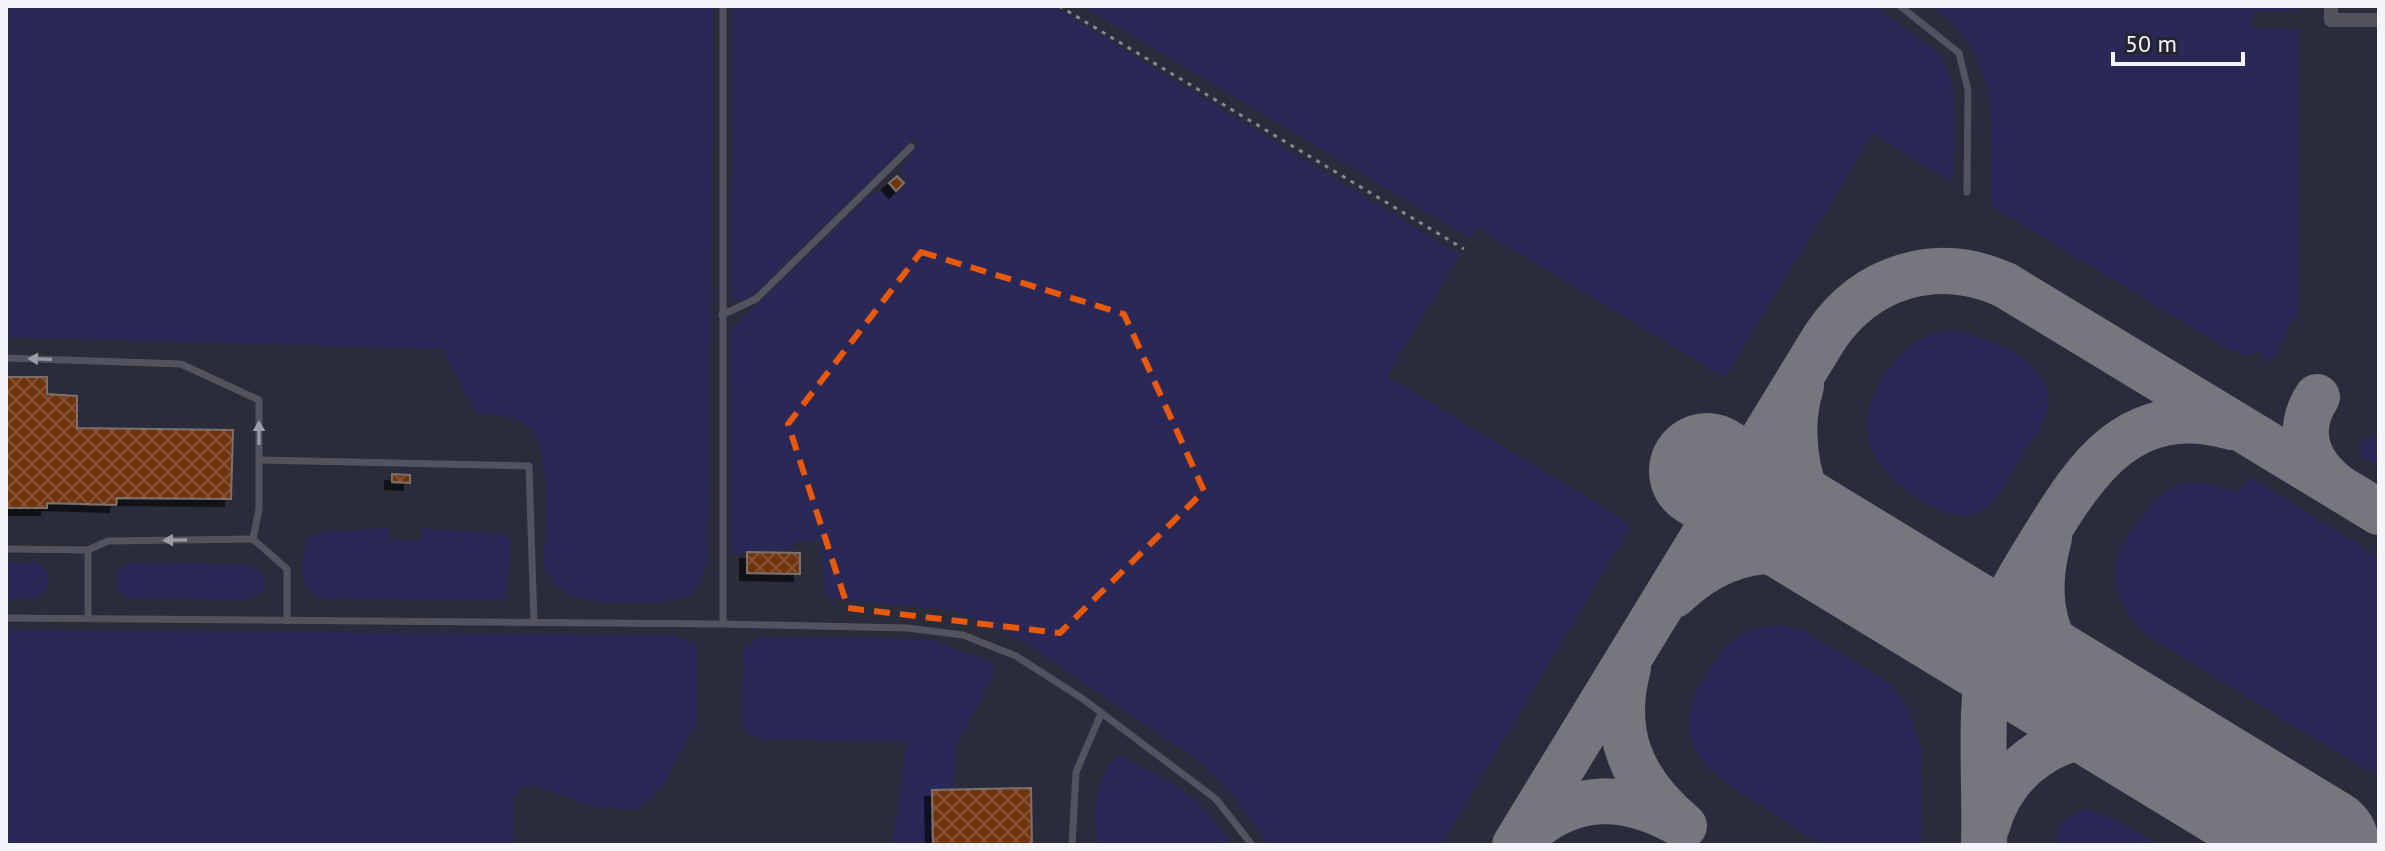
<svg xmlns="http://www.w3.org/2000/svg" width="2385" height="851" viewBox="0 0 2385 851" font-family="'PT Sans',sans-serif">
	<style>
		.built { fill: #2a2b3b }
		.grass { fill: #2a2857 }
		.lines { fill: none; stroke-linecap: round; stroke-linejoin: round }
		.taxiway { stroke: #75767e; stroke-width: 46 }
		.runway { stroke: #75767e; stroke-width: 116 }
		.building { fill: url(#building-cross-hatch); stroke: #7d706a; stroke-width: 2; filter: url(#shadow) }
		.path { stroke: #878790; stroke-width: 3; stroke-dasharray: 4 6; stroke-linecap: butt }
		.service { stroke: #52535f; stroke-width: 7 }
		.minor { stroke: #52535f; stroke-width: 14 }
		.oneway { fill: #9b9ba5 }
		.marked { fill: none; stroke: #e8590c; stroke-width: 6; stroke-dasharray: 16 10; stroke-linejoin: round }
	</style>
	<defs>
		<pattern id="building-cross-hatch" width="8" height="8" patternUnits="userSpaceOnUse" patternTransform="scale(2)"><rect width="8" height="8" fill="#713511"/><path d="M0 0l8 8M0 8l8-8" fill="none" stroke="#865335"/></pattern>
		<filter id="shadow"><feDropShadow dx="-7" dy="7" stdDeviation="0" flood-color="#0009"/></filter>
	</defs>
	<rect width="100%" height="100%" fill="#24252f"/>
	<rect class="built" x="6" y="6" width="2373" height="839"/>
	<g class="grass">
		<path d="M 6,6 L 713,6 L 708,556 C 705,570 702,586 690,595 C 674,606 588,604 571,596 C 555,588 549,578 544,563 C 544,527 557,441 520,421 C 506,414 491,415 477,414 L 442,349 L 6,337 Z"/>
		<polygon points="733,6 1053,6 1460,255 1387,376 1623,519 1629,529 1441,845 1268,845 1232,794 1200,762 1016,637 952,610 828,599 825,594 820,541 795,542 789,553 731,554 730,330 875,191 895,195 908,184 900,170 919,143 913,139 751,296 744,301 731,299"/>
		<path d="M 1083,6 L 1874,6 L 1939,53 C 1963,88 1953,139 1953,179 L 1950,182 L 1873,134 L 1726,375 L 1720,375 L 1478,228 L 1470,239 Z"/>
		<path d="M 1931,6 L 2298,6 L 2298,11 L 2255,11 L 2251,23 L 2254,28 L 2298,29 L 2298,318 L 2292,318 C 2284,335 2283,351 2266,362 L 2259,352 L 2246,355 L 2228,349 L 1991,206 C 1990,126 2004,58 1931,6 Z"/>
		<path d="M 1955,330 C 1992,339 2063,364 2046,415 C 2041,431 2026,448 2018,462 C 2007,479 1997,505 1977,513 C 1946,526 1885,480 1873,453 C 1854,411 1886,357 1925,337 C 1934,333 1945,332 1955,330 Z"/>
		<polygon points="2368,437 2379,437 2379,467 2362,456 2358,444"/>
		<path d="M 2250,477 L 2379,557 L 2379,778 L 2146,635 C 2129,617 2114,596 2115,570 C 2116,543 2159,486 2185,483 C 2205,480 2221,486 2239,492 Z"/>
		<path d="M 389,528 L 390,540 L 421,540 L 421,528 L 505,534 L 511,540 L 506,596 L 502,600 L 329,599 C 297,598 301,563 307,538 L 325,532 Z"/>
		<polygon points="6,562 38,563 49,574 47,589 35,599 6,599"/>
		<path d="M 130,563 L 249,564 C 261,571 267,576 264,590 L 248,600 L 126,598 L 116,588 L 119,568 Z"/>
		<path d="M 1785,625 L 1808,633 L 1889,683 L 1905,702 L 1922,750 L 1921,845 C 1901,845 1839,850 1823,843 C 1803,835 1784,820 1766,809 C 1706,772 1658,739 1711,667 C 1735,633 1742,628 1785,625 Z"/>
		<polygon points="6,630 674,635 694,643 697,650 697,722 664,785 638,810 595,807 537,786 522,786 514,798 513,845 6,845"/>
		<polygon points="758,637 929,639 994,663 993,677 956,746 954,790 932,790 933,845 892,845 907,741 765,740 748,734 742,725 743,649"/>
		<path d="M 1118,755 C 1171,780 1198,794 1232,845 L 1096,845 C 1095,813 1092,778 1118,755 Z"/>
		<polygon points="2086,809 2115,819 2158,845 2055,845 2061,822"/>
	</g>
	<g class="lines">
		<g class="taxiway">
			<path d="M 2317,397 C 2297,428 2305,459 2332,482"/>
			<path d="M 1674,595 C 1743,530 1803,549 1882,577 C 1865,565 1847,554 1833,538 C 1797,500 1786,435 1801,386"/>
			<path d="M 1987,826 C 2004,766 2060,726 2123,737 C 2148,742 2170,755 2192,766 C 2109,705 2014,665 2049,538"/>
			<path d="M 1525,836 C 1574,789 1629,794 1684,826 C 1633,783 1610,735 1628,668"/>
			<path d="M 1515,845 L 1825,337 C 1866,276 1937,254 2005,285 L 2379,512"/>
			<path d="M 1984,845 C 1986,779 1978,709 1992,645 C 2000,606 2022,574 2042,541 C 2087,467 2131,399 2232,427"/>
		</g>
		<polyline class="runway" points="1707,471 2321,845"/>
	</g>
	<g class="building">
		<polygon points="897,176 904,183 896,191 889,183"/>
		<polygon points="6,377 47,377 47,394 77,396 77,428 233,430 231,499 117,498 116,505 47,503 47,508 6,508"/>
		<polygon points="392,474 410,475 410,483 392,482"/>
		<polygon points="747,552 800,553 800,574 747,573"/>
		<polygon points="1031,788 1032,845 933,845 932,790"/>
	</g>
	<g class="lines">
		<polyline class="path" points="1059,6 1464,249"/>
		<g class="service">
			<polyline points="723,6 723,624"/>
			<polyline points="1900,6 1959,53 1968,90 1967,192"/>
			<polyline points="722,315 756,299 911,147"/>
			<polyline points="6,358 181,364 259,400 259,509 253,539"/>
			<polyline points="259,460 529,466 534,622"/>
			<polyline points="6,549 88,550"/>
			<polyline points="6,618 723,624 907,628 963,635 1016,656 1083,699 1216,799 1252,845"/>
			<polyline points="88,618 88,550 108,541 253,539 287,569 287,621"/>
			<polyline points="1072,845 1076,772 1101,714"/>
		</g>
		<polyline class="minor" points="2331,6 2331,20 2379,20"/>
	</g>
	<defs><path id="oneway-solid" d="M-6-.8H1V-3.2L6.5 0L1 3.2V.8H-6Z" transform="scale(2)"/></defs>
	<g class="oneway">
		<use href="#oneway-solid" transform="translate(40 359) rotate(-178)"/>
		<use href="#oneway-solid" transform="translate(259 433) rotate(-90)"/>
		<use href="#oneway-solid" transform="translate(175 540) rotate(179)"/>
	</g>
	<path class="marked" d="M 921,252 L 1124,314 L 1204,491 L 1060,633 L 848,608 L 788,424 Z"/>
	<rect width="2385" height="851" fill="none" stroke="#f4f4fb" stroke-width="16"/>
	<path d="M2113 52v12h130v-12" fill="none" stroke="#f4f4fb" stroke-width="4"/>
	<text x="2125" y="52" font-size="24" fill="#f4f4fb" stroke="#24252f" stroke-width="6" paint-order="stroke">50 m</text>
</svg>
